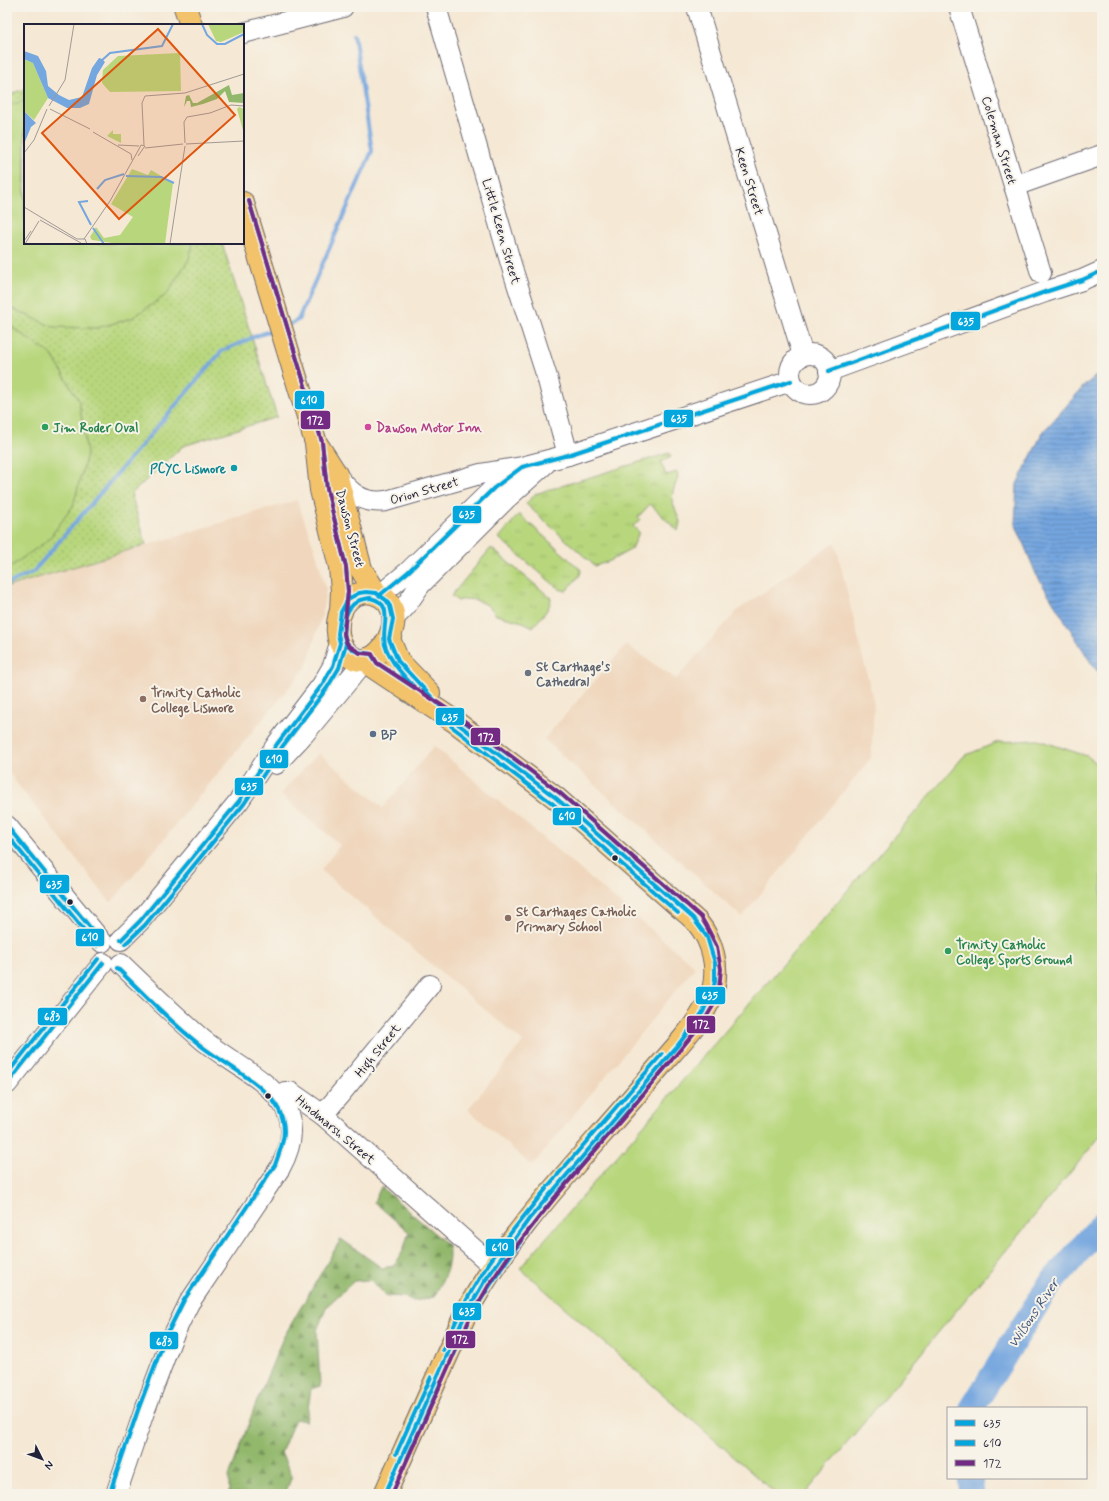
<svg xmlns="http://www.w3.org/2000/svg" width="1109" height="1501" viewBox="0 0 1109 1501" font-family="Mynerve,sans-serif">
	<style>
		.built { fill: #efd6bc }
		.grass { fill: url(#grass-tufts); stroke: #6d7c5c }
		.forest { fill: url(#forest-firs); stroke: #5a6d54 }
		.park { fill: url(#park-dots); stroke: #6d7c5c }
		.garden { fill: #b8d77d; stroke: #6d7c5c }
		.water { fill: url(#water-rules); stroke: #4b648d }
		.lines { fill: none; stroke-linecap: round; stroke-linejoin: round }
		.stream { stroke: #74a6df; stroke-width: 4 }
		.river { stroke: #74a6df; stroke-width: 25 }
		.minor-casing { stroke: #6c6771; stroke-width: 22 }
		.major-casing { stroke: #6c6771; stroke-width: 24 }
		.minor { stroke: #fff; stroke-width: 20 }
		.major { stroke: #f2c36a; stroke-width: 22 }
		.bus-1-casing { stroke: #f7f3e8; stroke-width: 7 }
		.bus-2-casing { stroke: #f7f3e8; stroke-width: 7 }
		.bus-3-casing { stroke: #f7f3e8; stroke-width: 7 }
		.bus-4-casing { stroke: #f7f3e8; stroke-width: 7 }
		.bus-1 { stroke: #03a6dd; stroke-width: 4 }
		.bus-2 { stroke: #03a6dd; stroke-width: 4 }
		.bus-3 { stroke: #732a82; stroke-width: 4 }
		.bus-4 { stroke: #03a6dd; stroke-width: 4 }
		.leisure-dot { fill: #2e9e5b; stroke: #f7f3e8; stroke-width: 1.5 }
		.hotel-dot { fill: #d1479c; stroke: #f7f3e8; stroke-width: 1.5 }
		.culture-dot { fill: #0f9aa8; stroke: #f7f3e8; stroke-width: 1.5 }
		.worship-dot { fill: #6b7280; stroke: #f7f3e8; stroke-width: 1.5 }
		.education-dot { fill: #8d6e63; stroke: #f7f3e8; stroke-width: 1.5 }
		.service-dot { fill: #5c6f8a; stroke: #f7f3e8; stroke-width: 1.5 }
		.bus-dot { fill: #22223b; stroke: #f7f3e8; stroke-width: 1.5 }
		.labels { text-anchor: middle; stroke-width: 4; stroke-linejoin: round; paint-order: stroke }
		.street-label { font-size: 13px; fill: #22223b; stroke: #f7f3e8 }
		.leisure-label { font-size: 13px; font-weight: bold; fill: #27864d; stroke: #f7f3e8; text-anchor: start }
		.hotel-label { font-size: 13px; font-weight: bold; fill: #b23c85; stroke: #f7f3e8; text-anchor: start }
		.culture-label { font-size: 13px; font-weight: bold; fill: #0d838f; stroke: #f7f3e8; text-anchor: end }
		.worship-label { font-size: 13px; font-weight: bold; fill: #5b616d; stroke: #f7f3e8; text-anchor: start }
		.education-label { font-size: 13px; font-weight: bold; fill: #785e54; stroke: #f7f3e8; text-anchor: start }
		.service-label { font-size: 13px; font-weight: bold; fill: #4e5e75; stroke: #f7f3e8; text-anchor: start }
		.water-label { font-size: 14px; font-style: italic; fill: #43577d; stroke: #f7f3e8 }
		.inset-river { fill: none; stroke: #74a6df; stroke-width: 2 }
		.inset-road { fill: none; stroke: #a19997; stroke-width: 1 }
		.view { fill: #de560e; fill-opacity: 0.15; stroke: #de560e; stroke-width: 2 }
		.inset-edge { fill: none; stroke: #22223b; stroke-width: 2 }
		.line-badge { stroke: #f7f3e8; stroke-width: 1.5 }
		.badge-label { font-size: 11px; text-anchor: middle; font-weight: bold; fill: #fff }
	</style>
	<defs>
		<pattern id="grass-tufts" width="24" height="20" patternUnits="userSpaceOnUse"><rect width="24" height="20" fill="#b8d77d"/><path d="M3 7l-1-3M5 7V3M7 7l1-3M15 17l-1-3M17 17v-4M19 17l1-3" fill="none" stroke="#9eb86d"/></pattern>
		<pattern id="forest-firs" width="22" height="20" patternUnits="userSpaceOnUse"><rect width="22" height="20" fill="#92b86c"/><path d="M5 1l3.5 6h-7zM16 11l3.5 6h-7z" fill="#77955a"/></pattern>
		<pattern id="park-dots" width="8" height="8" patternUnits="userSpaceOnUse"><rect width="8" height="8" fill="#b8d77d"/><path d="M2 2h.1M6 6h.1" fill="none" stroke="#9eb86d" stroke-width="1.8" stroke-linecap="round"/></pattern>
		<pattern id="water-rules" width="6" height="5" patternUnits="userSpaceOnUse"><rect width="6" height="5" fill="#74a6df"/><path d="M0 2.5h6" fill="none" stroke="#5f87b6"/></pattern>
	</defs>
	<rect width="100%" height="100%" fill="#f7f3e8"/>
	<filter id="ink" filterUnits="userSpaceOnUse"><feTurbulence type="fractalNoise" baseFrequency=".025" numOctaves="2"/><feDisplacementMap in="SourceGraphic" scale="8" xChannelSelector="R" yChannelSelector="G"/><feConvolveMatrix kernelMatrix="1 2 1 2 8 2 1 2 1" color-interpolation-filters="sRGB"/></filter>
	<filter id="wash" filterUnits="userSpaceOnUse"><feTurbulence type="fractalNoise" baseFrequency=".012" numOctaves="4" result="noise"/><feDisplacementMap in="SourceGraphic" scale="16" xChannelSelector="R" yChannelSelector="G"/><feGaussianBlur stdDeviation="0.9" result="paint"/><feColorMatrix in="noise" values="0 0 0 0 0 0 0 0 0 0 0 0 0 0 0 0 0 1.4 0 .05"/><feComposite in="paint" operator="in"/></filter>
	<g filter="url(#wash)">
		<rect width="100%" height="100%" fill="#f5e8d4"/>
		<g class="built">
			<polygon points="297,500 316,553 326,588 322,614 306,667 111,903 7,771 7,587"/>
			<polygon points="835,542 874,704 871,758 742,917 544,739 626,645 676,679 737,611"/>
			<polygon points="434,746 695,967 532,1166 468,1109 523,1042 321,870 340,845 280,794 319,753 383,808"/>
		</g>
		<g class="grass">
			<polygon points="669,453 671,457 661,462 666,475 677,472 678,477 673,491 672,500 680,522 678,531 650,504 638,517 640,520 633,526 639,532 632,549 610,561 595,566 526,504 535,494"/>
			<polygon points="519,514 581,570 580,575 566,591 559,589 499,538"/>
			<path d="M 491,548 L 551,598 C 551,609 539,619 533,627 L 523,622 L 496,615 C 489,602 471,596 458,601 L 451,596 Z"/>
		</g>
		<path class="forest" d="M 381,1187 L 448,1245 C 452,1265 443,1280 434,1297 L 414,1301 L 405,1297 L 387,1296 L 370,1280 L 354,1281 L 327,1306 L 317,1330 L 320,1386 L 311,1389 L 306,1421 L 295,1419 L 281,1453 L 292,1476 L 285,1494 L 229,1494 L 229,1477 L 255,1406 L 283,1338 L 341,1239 L 382,1268 L 394,1266 L 403,1251 L 409,1232 L 374,1202 Z"/>
		<polygon class="park" points="25,89 25,243 222,243 277,417 183,446 131,494 146,545 7,587 7,95"/>
		<g class="garden">
			<polygon points="25,100 25,243 193,243 189,259 166,295 132,318 97,328 53,327 7,306 7,107"/>
			<polygon points="7,324 52,355 79,401 87,454 73,506 48,540 13,565 7,567"/>
			<polygon points="1038,740 1087,756 1102,767 1102,1134 805,1494 776,1494 520,1268 964,756 998,742"/>
		</g>
		<polygon class="water" points="1102,371 1102,676 1093,666 1036,574 1015,523 1017,484 1043,432 1084,386"/>
		<g class="lines">
			<g class="stream">
				<polyline points="286,326 298,320 301,313 372,151 354,34"/>
				<polyline points="7,584 33,572 222,351 256,336 274,330"/>
			</g>
			<g class="river">
				<polyline points="972,1408 1047,1288 1102,1224"/>
				<polyline points="970,1478 972,1494"/>
			</g>
		</g>
	</g>
	<g filter="url(#ink)">
		<g class="lines">
			<g class="minor-casing">
				<g id="minor">
					<polyline points="436,7 513,271 547,377 568,455"/>
					<polyline points="697,7 803,355"/>
					<polyline points="959,7 1041,273"/>
					<polyline points="243,33 343,7"/>
					<polyline points="1014,186 1102,155"/>
					<circle cx="810" cy="374" r="20"/>
					<polyline points="829,371 1045,292 1082,280 1102,271"/>
					<path d="M 336,474 C 349,493 363,504 386,501 L 480,474 L 522,467 L 568,455 L 791,381"/>
					<polyline points="380,595 408,572 494,488 519,469"/>
					<polyline points="393,619 405,607 420,585 507,498 546,463"/>
					<polyline points="276,764 304,734 357,670 361,660"/>
					<polyline points="7,826 102,942"/>
					<polyline points="121,940 140,921 239,801 277,744 322,685 333,666 340,643"/>
					<polyline points="7,1084 103,963"/>
					<polyline points="279,1099 285,1092 290,1092 323,1115 493,1266"/>
					<polyline points="323,1115 430,985"/>
					<path d="M 116,1494 L 144,1412 L 172,1338 L 189,1303 L 280,1168 C 319,1097 246,1076 203,1040 C 175,1016 148,990 121,964"/>
				</g>
			</g>
			<g class="major-casing">
				<g id="major">
					<polyline points="185,7 191,25"/>
					<polyline points="243,203 316,443 321,490 340,567 342,591 341,612"/>
					<polyline points="318,446 336,474 361,569 376,593"/>
					<path d="M 366,592 C 426,598 373,693 343,648 C 334,634 337,610 349,599 C 354,595 360,593 366,592 Z"/>
					<polyline points="389,639 398,661 429,693"/>
					<path d="M 368,659 L 373,667 L 454,721 L 556,798 L 681,908 C 686,912 692,917 697,922 C 713,941 719,967 713,990 C 706,1018 672,1051 653,1074 C 589,1152 513,1224 465,1315 L 385,1494"/>
				</g>
			</g>
			<use href="#minor" class="minor"/>
			<use href="#major" class="major"/>
			<g class="bus-1-casing">
				<g id="bus-1">
					<polyline points="829,371 1045,292 1082,280 1102,271"/>
					<polyline points="380,595 408,572 494,488 522,467 568,455 791,381"/>
					<polyline points="7,826 102,942"/>
					<polyline points="121,940 140,921 239,801 277,744 322,685 333,666 340,643 338,634 341,612 348,599 359,593 366,592 376,593 386,600 390,606 393,619 389,639 398,661 454,721 556,798 693,918 707,937 715,963 715,981 713,990 703,1012 678,1045 529,1219 484,1282 465,1315 385,1494"/>
					<polyline points="7,1084 103,963"/>
				</g>
			</g>
			<g class="bus-2-casing">
				<g id="bus-2">
					<path d="M 370,598 C 398,604 378,631 386,648 C 392,664 404,676 415,688 L 377,663 L 371,654 C 364,652 357,654 351,648 C 339,636 343,609 358,601 C 361,599 366,599 370,598 Z"/>
					<polyline points="458,717 560,793 686,904"/>
					<polyline points="451,726 552,803 678,913"/>
					<polyline points="7,835 97,946"/>
					<polyline points="125,944 145,925 244,804 282,747 327,688 339,668 346,644 344,634 348,591 346,567 327,489 322,442 249,201"/>
					<polyline points="548,1186 662,1054"/>
					<polyline points="557,1194 671,1061"/>
					<path d="M 461,1311 C 483,1266 514,1228 546,1189"/>
					<path d="M 471,1316 C 496,1274 524,1235 555,1197"/>
					<polyline points="443,1350 457,1319"/>
					<polyline points="454,1355 468,1324"/>
					<polyline points="396,1454 431,1377"/>
					<polyline points="407,1459 441,1382"/>
				</g>
			</g>
			<g class="bus-3-casing">
				<polyline id="bus-3" points="249,201 322,442 327,489 346,567 348,591 344,634 346,641 348,645 360,653 372,654 377,663 458,716 560,793 701,917 708,929 717,947 721,969 719,989 716,1001 704,1021 631,1109 557,1195 510,1254 489,1285 470,1318 392,1494"/>
			</g>
			<g class="bus-4-casing">
				<g id="bus-4">
					<polyline points="7,1074 98,959"/>
					<path d="M 110,1492 L 138,1410 L 166,1336 L 184,1300 L 275,1165 C 282,1145 289,1131 279,1110 C 267,1085 222,1063 200,1045 C 170,1022 144,994 117,968"/>
				</g>
			</g>
			<use href="#bus-1" class="bus-1"/>
			<use href="#bus-2" class="bus-2"/>
			<use href="#bus-3" class="bus-3"/>
			<use href="#bus-4" class="bus-4"/>
		</g>
	</g>
	<g class="leisure-dot">
		<circle cx="45" cy="427" r="4"/>
		<circle cx="948" cy="951" r="4"/>
	</g>
	<circle class="hotel-dot" cx="368" cy="427" r="4"/>
	<circle class="culture-dot" cx="234" cy="468" r="4"/>
	<circle class="worship-dot" cx="528" cy="673" r="4"/>
	<g class="education-dot">
		<circle cx="143" cy="699" r="4"/>
		<circle cx="508" cy="918" r="4"/>
	</g>
	<circle class="service-dot" cx="373" cy="734" r="4"/>
	<g class="bus-dot">
		<circle cx="615" cy="858" r="3.5"/>
		<circle cx="70" cy="902" r="3.5"/>
		<circle cx="268" cy="1096" r="3.5"/>
	</g>
	<g class="labels">
		<g class="street-label">
			<text transform="translate(1000 140) rotate(73)" y="5">Coleman Street</text>
			<text transform="translate(750 181) rotate(73)" y="5">Keen Street</text>
			<text transform="translate(502 231) rotate(74)" y="5">Little Keen Street</text>
			<text transform="translate(424 490) rotate(-16)" y="5">Orion Street</text>
			<text transform="translate(351 528) rotate(75)" y="5">Dawson Street</text>
			<text transform="translate(377 1050) rotate(-51)" y="5">High Street</text>
			<text transform="translate(336 1129) rotate(40)" y="5">Hindmarsh Street</text>
		</g>
		<g class="leisure-label">
			<text x="53" y="432">Jim Roder Oval</text>
			<text x="956" y="949">Trinity Catholic<tspan x="956" dy="15">College Sports Ground</tspan></text>
		</g>
		<g class="hotel-label">
			<text x="376" y="432">Dawson Motor Inn</text>
		</g>
		<g class="culture-label">
			<text x="226" y="473">PCYC Lismore</text>
		</g>
		<g class="worship-label">
			<text x="536" y="671">St Carthage's<tspan x="536" dy="15">Cathedral</tspan></text>
		</g>
		<g class="education-label">
			<text x="151" y="697">Trinity Catholic<tspan x="151" dy="15">College Lismore</tspan></text>
			<text x="516" y="916">St Carthages Catholic<tspan x="516" dy="15">Primary School</tspan></text>
		</g>
		<g class="service-label">
			<text x="381" y="739">BP</text>
		</g>
		<g class="water-label">
			<text transform="translate(1033 1313) rotate(-56)" y="5">Wilsons River</text>
		</g>
	</g>
	<g transform="translate(24 24)">
		<rect width="220" height="220" fill="#f5e8d4"/>
		<path d="M 89,106 L 89,110 L 97,110 L 97,119 L 83,112 Z" fill="#b8d77d"/>
		<path d="M 205,61 L 208,71 L 220,69 L 220,79 L 205,78 L 201,67 L 193,75 L 179,80 L 167,83 L 166,77 L 163,77 L 160,83 L 162,72 L 165,71 L 169,79 L 173,79 Z" fill="#92b86c"/>
		<path d="M 215,83 L 220,85 L 220,110 L 213,85 ZM 108,145 L 124,151 L 127,146 L 149,159 L 141,220 L 95,220 L 68,216 L 66,213 L 72,203 L 80,214 L 96,211 L 109,193 L 87,180 Z" fill="#b8d77d"/>
		<path d="M 184,0 L 220,0 L 220,8 L 197,18 L 192,17 ZM 156,29 L 157,67 L 86,68 L 78,59 L 79,46 L 94,32 ZM 0,35 L 9,39 L 24,74 L 10,96 L 0,87 ZM119 168a14 14 0 1 1 28 0a14 14 0 1 1-28 0ZM93 175a13 13 0 1 1 26 0a13 13 0 1 1-26 0ZM109 206a15 15 0 1 1 30 0a15 15 0 1 1-30 0Z" fill="#b8d77d"/>
		<path d="M 0,27 L 14,32 L 22,47 L 24,62 L 35,71 L 45,76 L 58,73 L 68,44 L 75,34 L 78,35 L 81,38 L 73,51 L 65,80 L 56,84 L 43,84 L 24,74 L 9,39 L 0,35 ZM 0,87 L 12,99 L 7,103 L 0,120 Z" fill="#74a6df"/>
		<path class="inset-river" d="M 178,0 L 183,11 L 193,20 L 201,20 L 220,10M 76,38 L 86,29 L 138,22 L 149,0M 102,152 L 137,153 L 150,159M 73,165 L 81,156 L 100,150M 64,177 L 55,178 L 67,201M 69,204 L 80,220"/>
		<path class="inset-road" d="M 25,82 L 41,56 L 50,0M 26,85 L 66,105M 69,108 L 107,130 L 108,136M 161,119 L 160,98 L 163,93 L 186,89 L 207,81 L 220,82M 162,120 L 220,117M 94,121 L 115,122M 120,121 L 118,79 L 121,72 L 161,69 L 220,50M 121,124 L 159,120M 0,129 L 10,116 L 23,85M 114,132 L 121,122 L 117,121 L 115,125M 0,183 L 53,215 L 61,215 L 63,220M 16,196 L 57,219M 60,215 L 86,177 L 115,125M 0,217 L 7,207M 1,220 L 15,197M 146,220 L 161,122"/>
		<path class="view" d="M 134,5 L 211,91 L 95,195 L 18,109 Z"/>
		<rect width="220" height="220" class="inset-edge"/>
	</g>
	<g class="line-badge">
		<rect x="950" y="311" width="31" height="20" rx="4" fill="#03a6dd"/>
		<rect x="294" y="390" width="31" height="20" rx="4" fill="#03a6dd"/>
		<rect x="663" y="409" width="31" height="19" rx="4" fill="#03a6dd"/>
		<rect x="300" y="410" width="31" height="20" rx="4" fill="#732a82"/>
		<rect x="452" y="505" width="30" height="19" rx="4" fill="#03a6dd"/>
		<rect x="435" y="707" width="30" height="19" rx="4" fill="#03a6dd"/>
		<rect x="470" y="727" width="31" height="19" rx="4" fill="#732a82"/>
		<rect x="259" y="749" width="30" height="20" rx="4" fill="#03a6dd"/>
		<rect x="234" y="777" width="30" height="19" rx="4" fill="#03a6dd"/>
		<rect x="552" y="807" width="30" height="19" rx="4" fill="#03a6dd"/>
		<rect x="39" y="874" width="31" height="20" rx="4" fill="#03a6dd"/>
		<rect x="75" y="928" width="30" height="19" rx="4" fill="#03a6dd"/>
		<rect x="695" y="986" width="31" height="19" rx="4" fill="#03a6dd"/>
		<rect x="37" y="1007" width="31" height="19" rx="4" fill="#03a6dd"/>
		<rect x="686" y="1015" width="30" height="19" rx="4" fill="#732a82"/>
		<rect x="485" y="1238" width="30" height="19" rx="4" fill="#03a6dd"/>
		<rect x="452" y="1302" width="30" height="19" rx="4" fill="#03a6dd"/>
		<rect x="445" y="1330" width="31" height="19" rx="4" fill="#732a82"/>
		<rect x="149" y="1331" width="30" height="19" rx="4" fill="#03a6dd"/>
	</g>
	<g class="badge-label">
		<text x="966" y="325">635</text>
		<text x="309" y="404">610</text>
		<text x="679" y="422">635</text>
		<text x="315" y="424">172</text>
		<text x="467" y="518">635</text>
		<text x="450" y="721">635</text>
		<text x="486" y="741">172</text>
		<text x="274" y="763">610</text>
		<text x="249" y="790">635</text>
		<text x="567" y="820">610</text>
		<text x="54" y="888">635</text>
		<text x="90" y="941">610</text>
		<text x="710" y="999">635</text>
		<text x="52" y="1020">683</text>
		<text x="701" y="1028">172</text>
		<text x="500" y="1251">610</text>
		<text x="467" y="1315">635</text>
		<text x="460" y="1343">172</text>
		<text x="164" y="1345">683</text>
	</g>
	<rect width="1109" height="1501" fill="none" stroke="#f7f3e8" stroke-width="24"/>
	<rect x="947" y="1407" width="140" height="72" fill="#f7f3e8" stroke="#a29fa3"/>
	<rect x="955" y="1420" width="20" height="6" fill="#03a6dd" stroke="#a29fa3"/>
	<text x="983" y="1427" font-size="12" fill="#22223b">635</text>
	<rect x="955" y="1440" width="20" height="6" fill="#03a6dd" stroke="#a29fa3"/>
	<text x="983" y="1447" font-size="12" fill="#22223b">610</text>
	<rect x="955" y="1460" width="20" height="6" fill="#732a82" stroke="#a29fa3"/>
	<text x="983" y="1467" font-size="12" fill="#22223b">172</text>
	<g transform="translate(42 1459) rotate(132)" stroke="#f7f3e8" stroke-width="3" paint-order="stroke">
	<path d="M0-3L7 15L0 10L-7 15Z" fill="#22223b"/>
	<text y="-6" font-size="11" font-weight="bold" text-anchor="middle" fill="#22223b">N</text>
	</g>
</svg>
